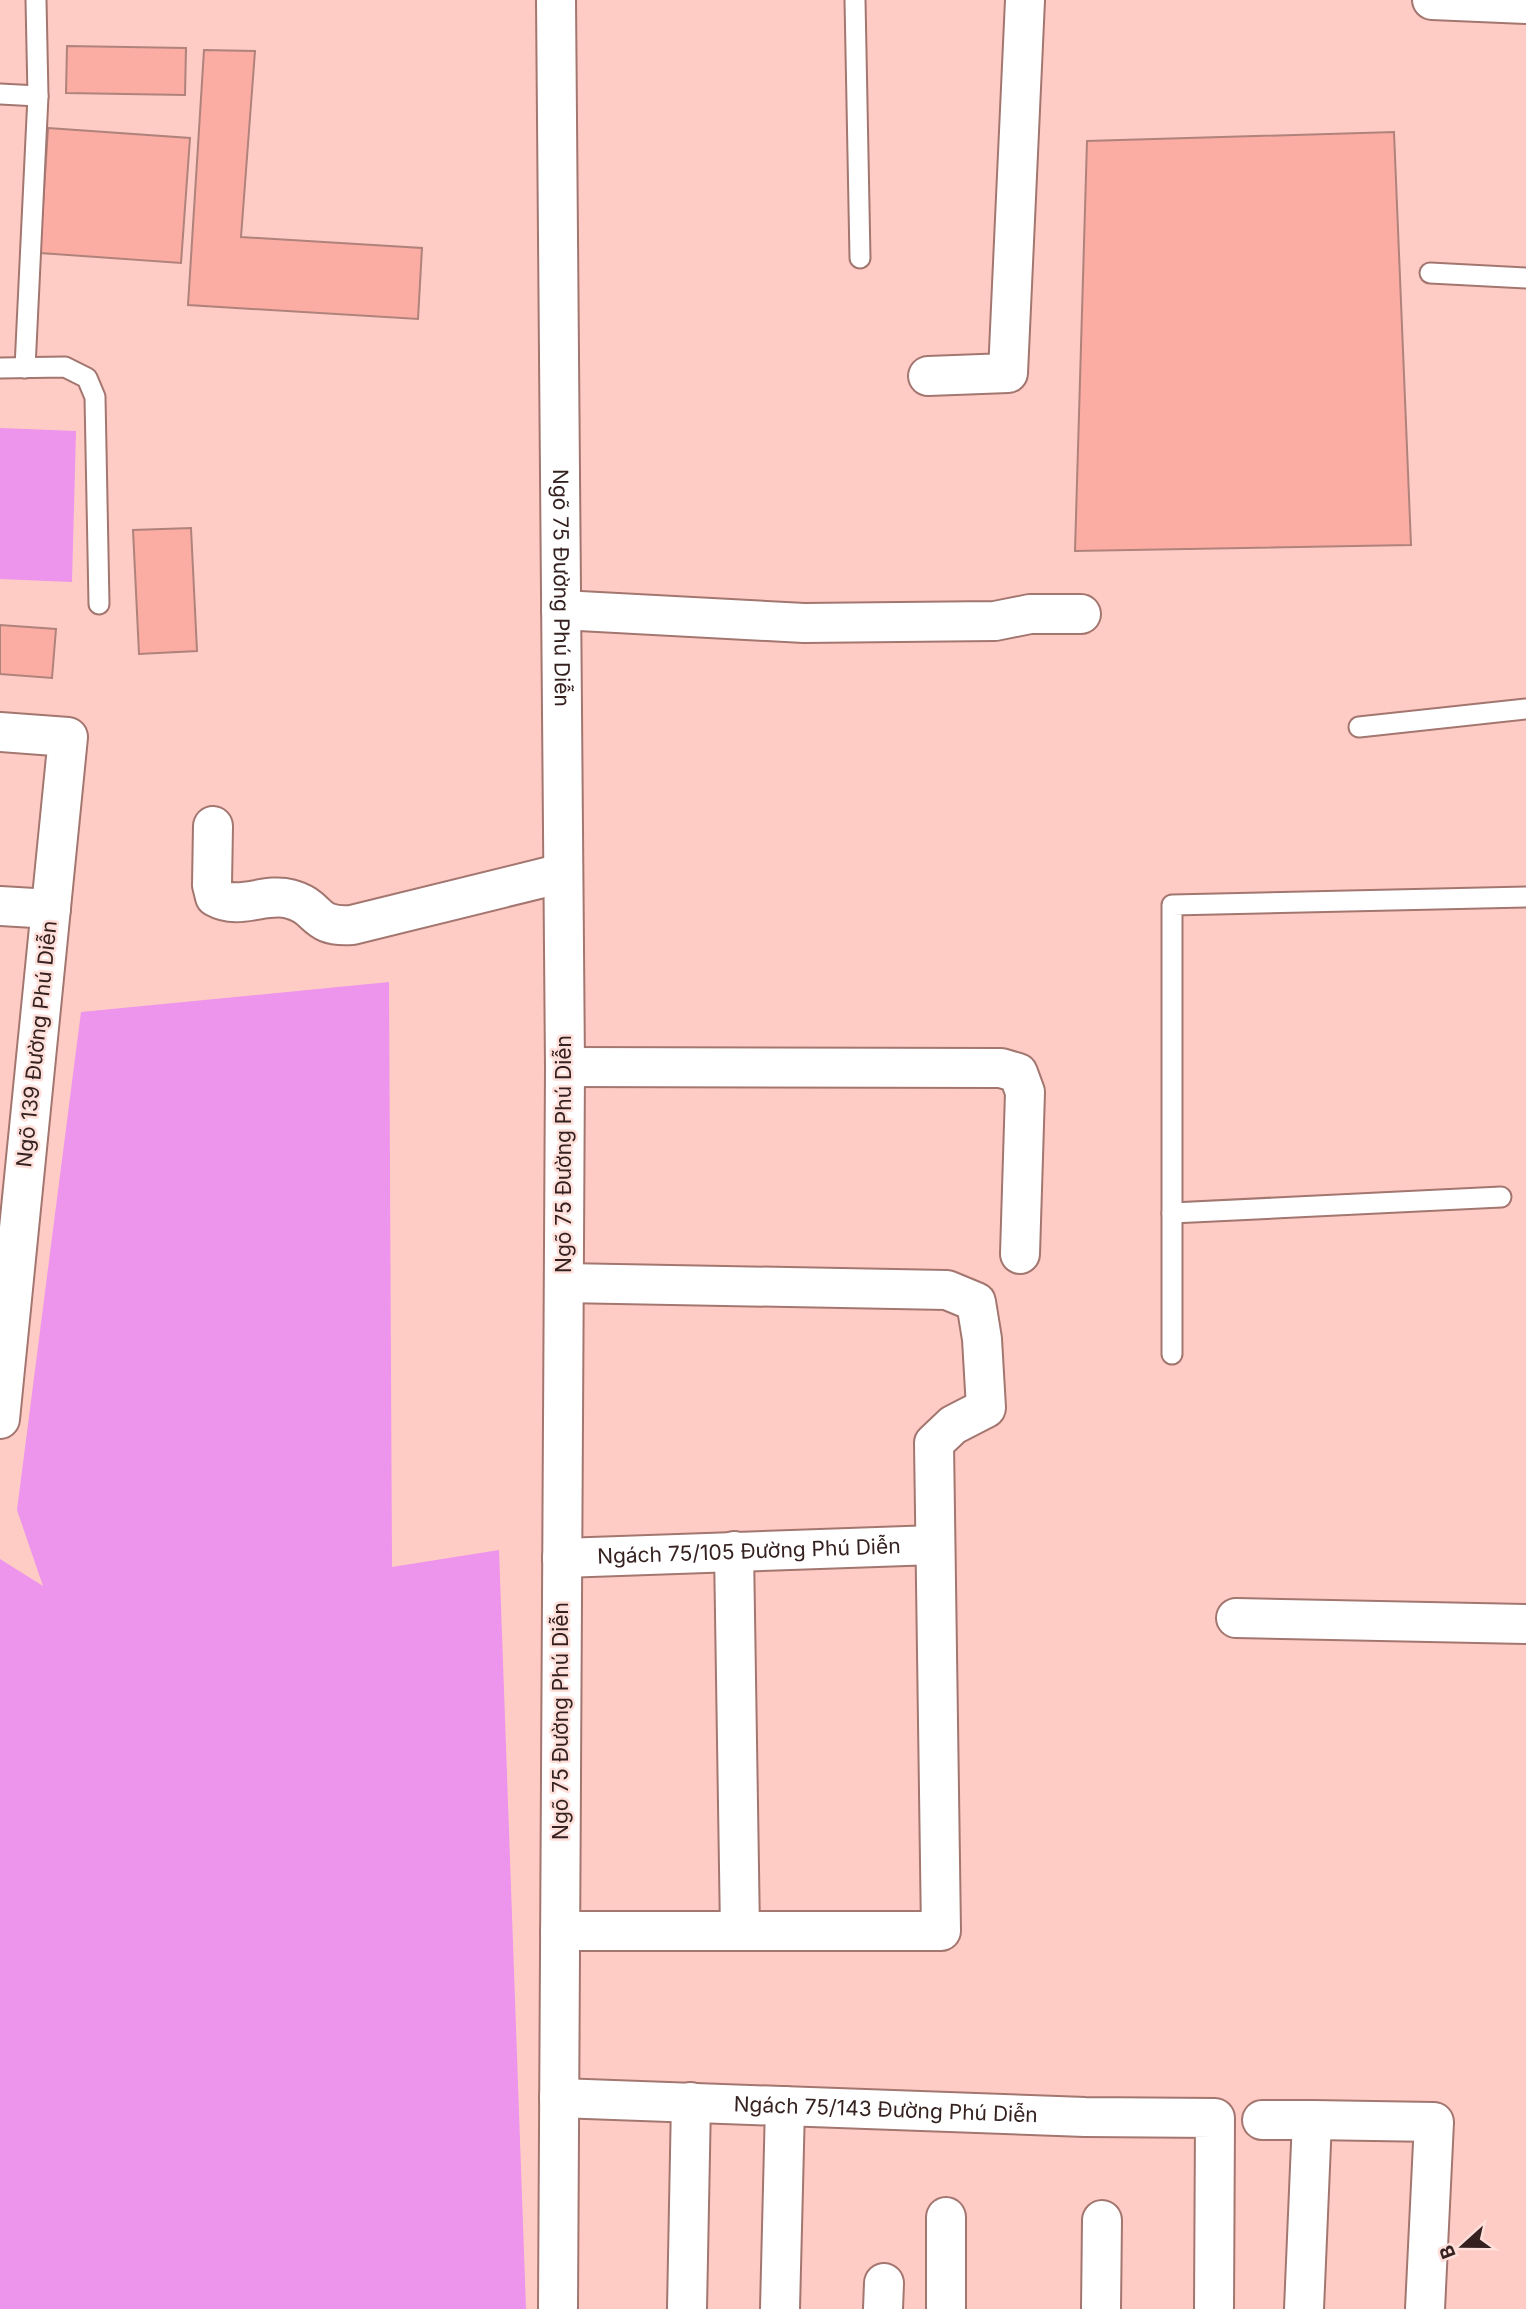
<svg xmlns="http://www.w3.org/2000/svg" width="1526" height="2309" viewBox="0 0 1526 2309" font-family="Inter,sans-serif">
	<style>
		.green { fill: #ed94ec }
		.building { fill: #fbada3; stroke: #b0827c; stroke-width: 2 }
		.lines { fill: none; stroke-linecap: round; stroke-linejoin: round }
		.service-casing { stroke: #a37670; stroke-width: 23 }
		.minor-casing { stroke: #a37670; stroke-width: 42 }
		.tertiary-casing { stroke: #a37670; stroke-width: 42 }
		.service { stroke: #fff; stroke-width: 19 }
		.minor { stroke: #fff; stroke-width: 38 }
		.tertiary { stroke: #fff; stroke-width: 38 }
		.labels { text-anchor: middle; stroke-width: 5; stroke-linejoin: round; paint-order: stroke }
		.street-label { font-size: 21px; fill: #352220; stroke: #fedfda }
	</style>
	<rect width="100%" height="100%" fill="#feccc5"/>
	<g class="green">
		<polygon points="0,428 76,431 72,582 0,579"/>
		<polygon points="389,982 392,1567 499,1550 526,2309 0,2309 0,1559 43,1586 17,1510 81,1012"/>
	</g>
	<g class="building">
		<polygon points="67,46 186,48 185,95 66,93"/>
		<polygon points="204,50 255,51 241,237 422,248 418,319 188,305"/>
		<polygon points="48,128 190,138 181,263 40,253"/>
		<polygon points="1394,132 1411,545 1075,551 1087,141"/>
		<polygon points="191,528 197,651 139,654 133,530"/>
		<polygon points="0,625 56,629 52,678 0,674"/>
	</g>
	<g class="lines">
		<g class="service-casing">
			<g id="service">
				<polyline points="855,0 860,258"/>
				<polyline points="0,94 38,96"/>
				<polyline points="1430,273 1526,278"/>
				<polyline points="0,368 65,367 87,378 95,397 99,604"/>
				<polyline points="25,368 38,96 36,0"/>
				<polyline points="1359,727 1526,709"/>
				<polyline points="1172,1213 1501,1197"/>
				<polyline points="1172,1354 1172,905 1526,897"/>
			</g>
		</g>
		<g class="minor-casing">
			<g id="minor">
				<path id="s1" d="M 556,0 L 565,1067 L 558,2309"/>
				<polyline points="928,376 1008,373 1025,0"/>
				<polyline points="561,610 804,623 995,621 1030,614 1081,614"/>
				<polyline points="0,732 68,737 0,1419"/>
				<path d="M 213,826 L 212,885 L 215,897 C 240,911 265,892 290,899 C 321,907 312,928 352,925 L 563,873"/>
				<polyline points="0,906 51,909"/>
				<polyline points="565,1067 1001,1068 1018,1073 1025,1092 1020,1254"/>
				<polyline points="734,1551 740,1931"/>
				<path id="s2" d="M 562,1558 L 935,1545"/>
				<polyline points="1236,1618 1526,1624"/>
				<polyline points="560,1931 941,1931 934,1443 953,1425 986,1408 982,1339 976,1302 947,1290 564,1283"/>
				<path id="s3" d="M 559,2098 L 1085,2117 L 1215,2118 L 1214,2309"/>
				<polyline points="1262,2120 1312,2120 1304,2309"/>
				<polyline points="1312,2120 1434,2122 1425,2309"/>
				<polyline points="946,2217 946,2309"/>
				<polyline points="687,2309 691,2102"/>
				<polyline points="780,2309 785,2106"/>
				<polyline points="883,2309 884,2283"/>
				<polyline points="1101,2309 1102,2220"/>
			</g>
		</g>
		<g class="tertiary-casing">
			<polyline id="tertiary" points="1432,0 1526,4"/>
		</g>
		<use href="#service" class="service"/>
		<use href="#minor" class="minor"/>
		<use href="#tertiary" class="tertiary"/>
	</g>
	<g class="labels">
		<g class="street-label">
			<text dy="7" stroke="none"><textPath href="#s1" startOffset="588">Ngõ 75 Đường Phú Diễn</textPath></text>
			<text transform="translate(37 1044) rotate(-84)" y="7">Ngõ 139 Đường Phú Diễn</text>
			<text transform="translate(564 1154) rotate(-90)" y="7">Ngõ 75 Đường Phú Diễn</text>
			<text dy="7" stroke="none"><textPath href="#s2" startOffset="187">Ngách 75/105 Đường Phú Diễn</textPath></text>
			<text transform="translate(561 1721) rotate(-90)" y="7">Ngõ 75 Đường Phú Diễn</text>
			<text dy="7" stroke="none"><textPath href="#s3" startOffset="327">Ngách 75/143 Đường Phú Diễn</textPath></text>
		</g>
	</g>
	<g transform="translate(1463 2246) rotate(249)" stroke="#fedfda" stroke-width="5" paint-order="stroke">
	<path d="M0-5L12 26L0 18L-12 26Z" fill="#352220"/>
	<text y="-10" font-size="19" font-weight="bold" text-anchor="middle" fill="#352220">B</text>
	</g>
</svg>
